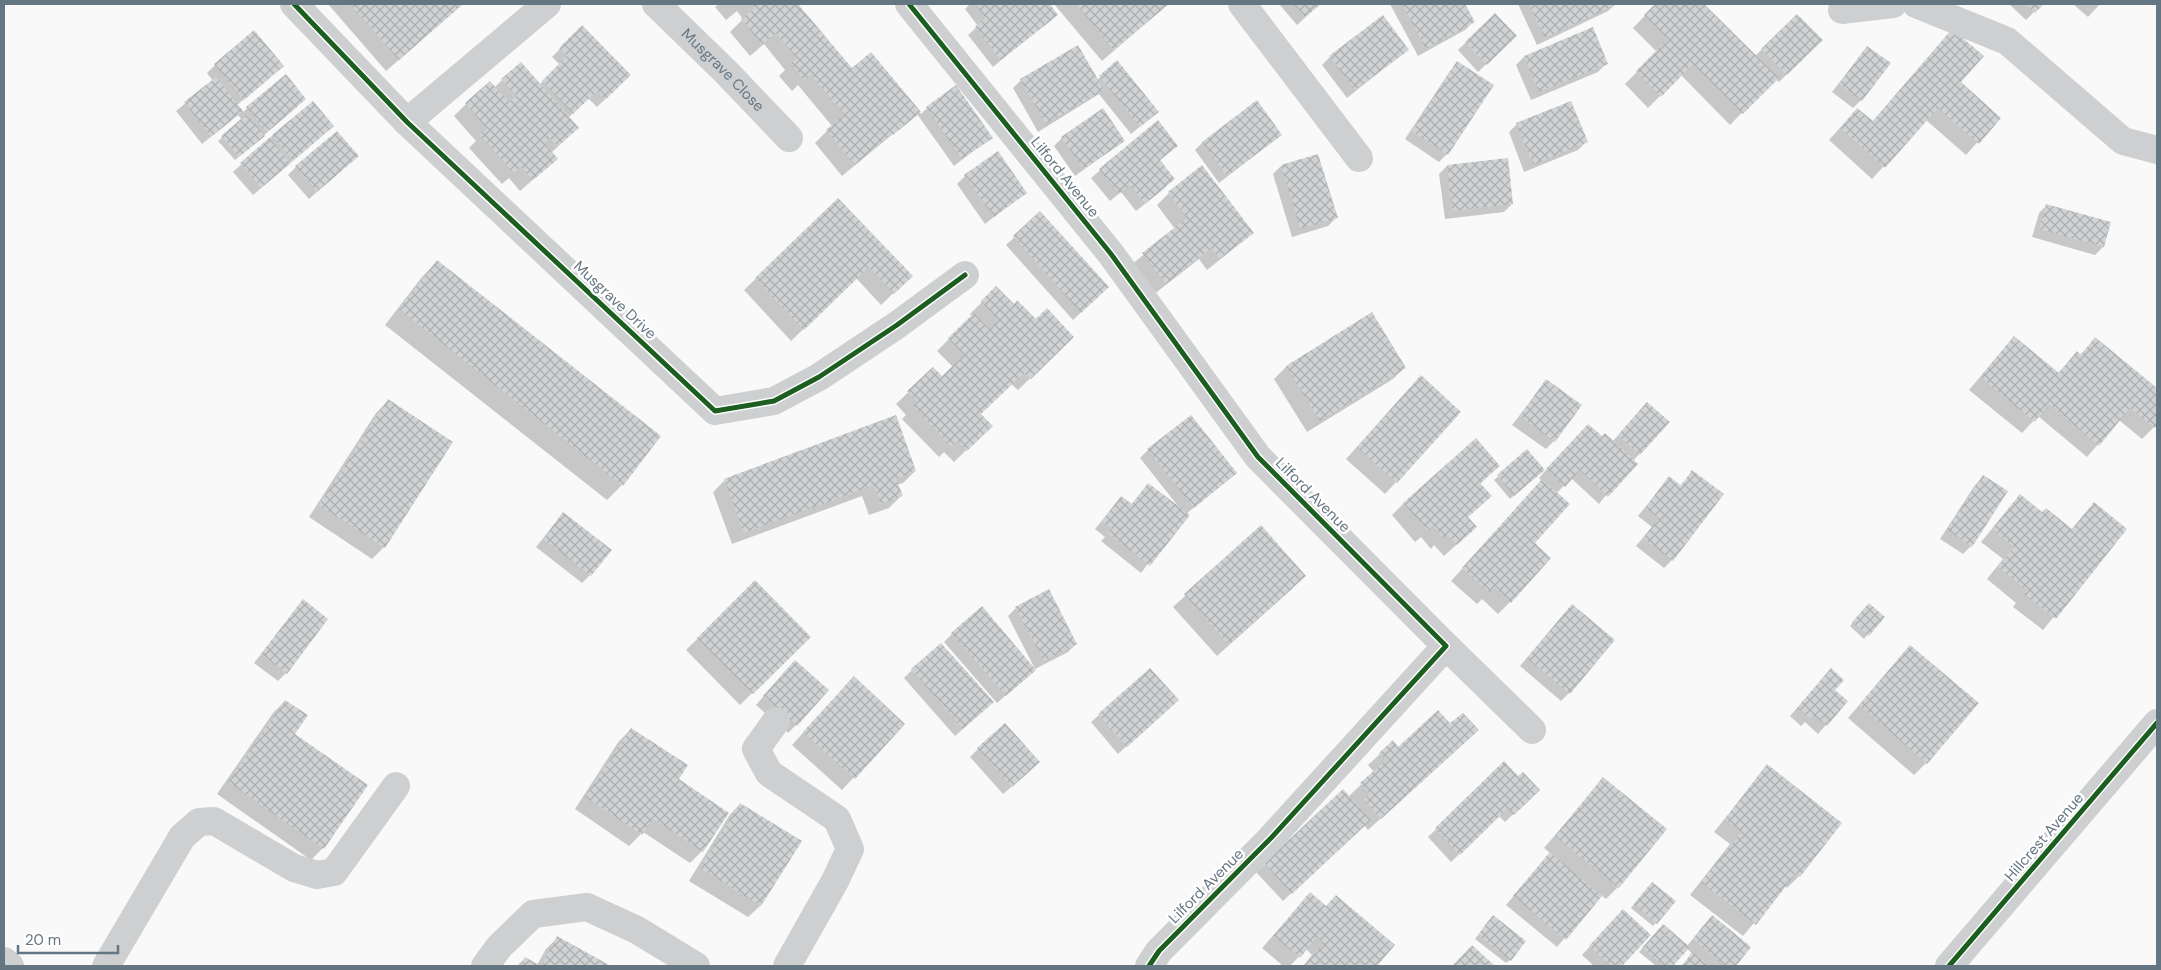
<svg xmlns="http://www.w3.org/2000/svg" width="2161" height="970" viewBox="0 0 2161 970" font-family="'DM Sans',sans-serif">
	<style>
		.shadow { fill: #0003 }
		.building { fill: url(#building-cross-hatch) }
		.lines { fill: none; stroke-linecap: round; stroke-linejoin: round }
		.minor { stroke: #cecfd0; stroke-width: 28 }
		.cycleway-casing { stroke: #fff; stroke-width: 8 }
		.cycleway { stroke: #1b5e20; stroke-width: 5 }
		.labels { text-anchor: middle; stroke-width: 5; stroke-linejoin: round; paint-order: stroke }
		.street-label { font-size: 15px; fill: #657683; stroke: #fff }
	</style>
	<defs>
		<pattern id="building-cross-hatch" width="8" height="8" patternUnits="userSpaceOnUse" patternTransform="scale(1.25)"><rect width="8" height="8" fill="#d0d2d3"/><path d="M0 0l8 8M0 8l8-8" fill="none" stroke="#acafb1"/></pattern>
	</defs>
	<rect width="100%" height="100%" fill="#f9f9f9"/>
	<g class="shadow">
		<polygon points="328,4 463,4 386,71"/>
		<polygon points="719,4 796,4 852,70 871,54 921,114 927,108 991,137 954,166 917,114 842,176 815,143 832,126 798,85 792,91 779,76 785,70 764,44 750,56 730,32 743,19 737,11 726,20 715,7"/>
		<polygon points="970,4 1048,4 1057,14 993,67 968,35 978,26 965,9"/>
		<polygon points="1054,4 1168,4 1102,61"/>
		<polygon points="1279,4 1320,4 1297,25"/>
		<polygon points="1390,4 1463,4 1473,22 1465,30 1418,56"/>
		<polygon points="1518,4 1616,4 1608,11 1537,45"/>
		<polygon points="1656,4 1702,4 1755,56 1797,15 1821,40 1779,82 1775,79 1730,125 1681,75 1648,108 1625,84 1657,52 1633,28"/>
		<polygon points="2009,4 2042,4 2026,20"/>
		<polygon points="2073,4 2100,4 2088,17"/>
		<polygon points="1495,15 1516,36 1478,72 1458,50"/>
		<polygon points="582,26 630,75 597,107 588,98 568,118 565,140 551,153 544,170 520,191 509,178 502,184 469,148 476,141 454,116 466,104 494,88 502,80 539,85 560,65 552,57"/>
		<polygon points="1952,30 1959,82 1999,118 1966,155 1926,120 1872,179 1829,140 1857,109 1872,122"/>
		<polygon points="1077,47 1097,80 1117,62 1149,119 1131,134 1099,94 1038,132 1013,88 1021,80"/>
		<polygon points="1867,47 1861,100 1853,108 1832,92"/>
		<polygon points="1407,50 1347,98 1322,65 1330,57"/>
		<polygon points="1524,57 1606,64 1598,72 1531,100 1516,65"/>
		<polygon points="1458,63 1447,154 1439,162 1405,139 1450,71"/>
		<polygon points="215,65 283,66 237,105 243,112 286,76 297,107 235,160 218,141 242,120 238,115 202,144 176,111 213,81 207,73"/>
		<polygon points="1157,122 1168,153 1159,161 1166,187 1136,211 1121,192 1110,201 1091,178"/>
		<polygon points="1517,124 1586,142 1578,150 1524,172 1509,132"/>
		<polygon points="333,126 253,195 233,172 273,135"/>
		<polygon points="1281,135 1219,183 1195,150 1203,142"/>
		<polygon points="1062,138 1123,141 1075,176 1054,146"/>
		<polygon points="357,156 309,199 288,175 296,167"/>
		<polygon points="1281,166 1336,218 1328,226 1292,237 1273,174"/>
		<polygon points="1447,166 1512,204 1504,212 1445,219 1439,174"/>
		<polygon points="965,176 1026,192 985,224 957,184"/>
		<polygon points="1169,193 1253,233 1207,270 1199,259 1153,295 1131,265 1175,229 1157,205"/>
		<polygon points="838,200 911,276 881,305 856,278 791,341 744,290"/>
		<polygon points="2047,205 2103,247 2095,255 2032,237 2039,213"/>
		<polygon points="1040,213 1099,295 1073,320 1006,245"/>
		<polygon points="437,262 622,485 607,500 385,325 422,277"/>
		<polygon points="996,288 1014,305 1035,321 1073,337 1018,390 1011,384 980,414 991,426 954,462 944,452 939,457 902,419 906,415 896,404 933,369 942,378 953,367 937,351 972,316 970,314"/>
		<polygon points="1372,314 1405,367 1393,379 1307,432 1274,379 1286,367"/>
		<polygon points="2014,337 2058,373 2077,353 2080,355 2096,339 2157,390 2157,424 2142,439 2119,420 2087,457 2038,416 2022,433 1969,390"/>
		<polygon points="1546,381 1554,441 1546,449 1512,425"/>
		<polygon points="1409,389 1396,482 1385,494 1346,459"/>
		<polygon points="388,401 384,547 372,559 309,517 376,413"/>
		<polygon points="1639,412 1668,422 1633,461 1599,504 1571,478 1556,494 1510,602 1498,614 1482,599 1477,604 1451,581 1542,481 1539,478 1580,433 1612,442"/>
		<polygon points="1148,450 1227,480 1186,514 1141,573 1101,541 1105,537 1095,529 1121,497 1131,505 1148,484 1178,506 1140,458"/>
		<polygon points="1527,451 1539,473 1510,499 1494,480"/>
		<polygon points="1499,466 1480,484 1467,518 1476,527 1444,556 1434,545 1431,549 1421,537 1415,542 1392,515 1404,503"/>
		<polygon points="915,471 903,483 897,485 901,496 889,508 869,515 862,496 732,544 713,492 725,480"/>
		<polygon points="1693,472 1672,560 1664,568 1636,546 1652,527 1638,516 1669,478 1680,486"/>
		<polygon points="1983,477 1971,546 1963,554 1940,539 1975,485"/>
		<polygon points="2020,495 2042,513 2071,530 2094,504 2125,529 2043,630 2013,607 2016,603 1987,579 2003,559 1981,542"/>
		<polygon points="563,514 590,575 582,583 536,547"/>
		<polygon points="1261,526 1293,588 1217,656 1173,607"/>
		<polygon points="755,582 809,637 740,705 686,650"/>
		<polygon points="303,601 286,673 278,681 254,663"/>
		<polygon points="1016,608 1076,644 1068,652 1035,669 1008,616"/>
		<polygon points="1865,608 1883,617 1864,639 1850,626"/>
		<polygon points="1564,614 1569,693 1561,701 1520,666"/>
		<polygon points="952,634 1027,677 997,703 944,642"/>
		<polygon points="1910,646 1926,763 1914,775 1848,718"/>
		<polygon points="787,669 796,725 788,733 756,705"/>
		<polygon points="912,670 984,710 955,736 904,678"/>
		<polygon points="1823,678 1833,690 1846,702 1818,734 1805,722 1801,726 1790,716"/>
		<polygon points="842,690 904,724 842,790 792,745"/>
		<polygon points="285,701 323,848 311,860 217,794 273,713"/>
		<polygon points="1169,708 1118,754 1091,722 1099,715"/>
		<polygon points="631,729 677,780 702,851 690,863 643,832 629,846 575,809 619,741"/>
		<polygon points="1465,742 1368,830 1364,825 1283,901 1256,872 1348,797 1374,772 1368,765 1380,754 1398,748"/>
		<polygon points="978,749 1031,770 1003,794 970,757"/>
		<polygon points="1504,763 1518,778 1539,790 1505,822 1499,816 1451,862 1428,837"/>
		<polygon points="1767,766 1840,823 1799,876 1787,888 1785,886 1743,936 1690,895 1730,844 1714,832"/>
		<polygon points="1603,779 1665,829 1618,887 1606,899 1601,895 1557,947 1506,905 1550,853 1544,848"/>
		<polygon points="740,804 800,841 760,906 748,917 689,881 729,816"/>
		<polygon points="1648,887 1656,923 1653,926 1631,908"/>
		<polygon points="1310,894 1326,907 1393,945 1375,966 1303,966 1312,955 1306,949 1290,966 1283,966 1262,948"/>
		<polygon points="1615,919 1649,935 1620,966 1594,966 1582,955"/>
		<polygon points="1489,920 1510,960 1506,963 1475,939"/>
		<polygon points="1704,925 1749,948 1734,966 1681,966 1693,954 1686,948 1671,966 1656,966 1639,952 1660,929 1687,946"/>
		<polygon points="558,937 609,966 517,966 525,958 537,965 546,949"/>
	</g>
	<g class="building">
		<polygon points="350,4 463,4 399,60"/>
		<polygon points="752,4 798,4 852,68 871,52 921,112 893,135 892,133 855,165 826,130 844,114 811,75 804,80 790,63 797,58 776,33 762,45 741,19 755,7"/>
		<polygon points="975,4 1050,4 1058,15 1001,60 975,27 985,18"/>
		<polygon points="1076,4 1169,4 1114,50"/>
		<polygon points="1293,4 1321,4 1305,17"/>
		<polygon points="1402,4 1465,4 1475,22 1426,49"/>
		<polygon points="1529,4 1617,4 1545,38"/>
		<polygon points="1655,4 1704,4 1779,78 1743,114 1693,64 1661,97 1636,71 1668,39 1644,15"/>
		<polygon points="2025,4 2044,4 2035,13"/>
		<polygon points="1495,13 1517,36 1487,65 1465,42"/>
		<polygon points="1797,14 1823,40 1787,75 1761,49"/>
		<polygon points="1383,15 1409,50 1355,90 1329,56"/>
		<polygon points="582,25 631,75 605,100 597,91 573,114 542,81 567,56 559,48"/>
		<polygon points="1593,27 1608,64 1539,92 1524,56"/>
		<polygon points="1952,29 1984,56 1961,82 2001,118 1979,144 1938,108 1885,168 1840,128 1857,108 1873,121"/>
		<polygon points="254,30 284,66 244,100 214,64"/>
		<polygon points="1078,45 1104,90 1046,124 1020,79"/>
		<polygon points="1867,46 1891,63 1862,101 1839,84"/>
		<polygon points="1117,60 1159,112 1140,127 1099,76"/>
		<polygon points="1457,61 1494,85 1448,155 1412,131"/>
		<polygon points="521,62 579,128 558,146 550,138 544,143 558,159 533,180 521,167 514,173 480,135 487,129 465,103 490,81 509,102 517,96 501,79"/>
		<polygon points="286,74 306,99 267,132 246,107"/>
		<polygon points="216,77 243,111 211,137 184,102"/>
		<polygon points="956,85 993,138 962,159 926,107"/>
		<polygon points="1257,100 1282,135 1227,176 1202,142"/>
		<polygon points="313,101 334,126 293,161 272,135"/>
		<polygon points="1571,101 1588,142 1533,165 1516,123"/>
		<polygon points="1103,108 1125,141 1084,169 1061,137"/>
		<polygon points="247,114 265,136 239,157 221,136"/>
		<polygon points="1158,120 1178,146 1160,160 1175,179 1145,204 1130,185 1119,194 1099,169"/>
		<polygon points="337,131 359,156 317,192 295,166"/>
		<polygon points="269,138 291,163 261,188 240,163"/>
		<polygon points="998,151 1027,193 994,217 964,175"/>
		<polygon points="1318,154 1338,218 1300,229 1281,165"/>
		<polygon points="1508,158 1513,204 1452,211 1447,165"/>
		<polygon points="1202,165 1254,233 1220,259 1211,248 1166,284 1142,253 1187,218 1168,192"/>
		<polygon points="838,198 913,276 894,294 869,267 804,330 755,278"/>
		<polygon points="2046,204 2111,222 2104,247 2039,229"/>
		<polygon points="1040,211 1109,287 1081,313 1013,236"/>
		<polygon points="437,260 661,436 623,486 399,309"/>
		<polygon points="996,286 1014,304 1017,300 1036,319 1047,308 1074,337 1031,379 1024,373 981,414 993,426 967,451 957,441 951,446 913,406 917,402 907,391 933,367 942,376 964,355 948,338 974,313 989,329 998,320 981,301"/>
		<polygon points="1372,312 1406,368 1320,421 1286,366"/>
		<polygon points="2014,336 2059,373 2077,351 2081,355 2095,337 2157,388 2157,426 2155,428 2130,408 2099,446 2049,404 2035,422 1980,377"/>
		<polygon points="1421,375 1461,412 1397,483 1357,447"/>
		<polygon points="1546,379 1582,405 1555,442 1520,416"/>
		<polygon points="388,399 453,442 385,548 319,505"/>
		<polygon points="1647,402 1670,422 1640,455 1618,435"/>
		<polygon points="896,415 916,471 896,479 903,496 881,504 874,485 744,533 724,479"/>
		<polygon points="1191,415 1237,473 1194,508 1147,449"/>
		<polygon points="1588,424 1602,436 1605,433 1638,464 1608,497 1580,470 1565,487 1546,469"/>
		<polygon points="1476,438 1500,466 1480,483 1492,496 1468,517 1477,527 1457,545 1447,535 1443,538 1433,526 1428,531 1403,503"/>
		<polygon points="1527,449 1545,470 1514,496 1497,475"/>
		<polygon points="1692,470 1724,494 1673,561 1643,538 1659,518 1645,508 1669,476 1681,486"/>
		<polygon points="1983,475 2008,491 1972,547 1947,530"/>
		<polygon points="1542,479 1570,504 1535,543 1551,558 1511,603 1495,588 1490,593 1462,568"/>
		<polygon points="1148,483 1190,515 1150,566 1108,533 1112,528 1102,521 1121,496 1132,504"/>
		<polygon points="2020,494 2042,512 2046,508 2072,529 2094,502 2127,529 2056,619 2024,594 2027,590 1998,567 2014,547 1992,529"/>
		<polygon points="563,512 612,550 591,576 543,539"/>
		<polygon points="1261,525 1306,576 1229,645 1184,594"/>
		<polygon points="755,580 811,637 753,694 697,638"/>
		<polygon points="1049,589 1077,644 1044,661 1015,607"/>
		<polygon points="303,599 328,619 287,674 261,654"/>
		<polygon points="1869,603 1885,617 1869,636 1852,622"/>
		<polygon points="1572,604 1615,640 1570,694 1527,658"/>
		<polygon points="982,606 1036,670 1006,696 951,633"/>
		<polygon points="941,643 994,702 963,729 911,669"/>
		<polygon points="1910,645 1979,703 1927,764 1859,705"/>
		<polygon points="795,660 829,690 797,726 763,696"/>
		<polygon points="1150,668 1179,700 1127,747 1098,714"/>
		<polygon points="1831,668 1844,680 1835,690 1848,701 1827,726 1813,715 1810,718 1797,708"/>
		<polygon points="854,676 905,724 855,779 803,732"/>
		<polygon points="285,700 308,715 295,734 368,785 324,849 228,782"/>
		<polygon points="1438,710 1450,723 1463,713 1479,730 1381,819 1364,799 1370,794 1360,783 1386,760 1379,753 1393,740 1398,747"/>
		<polygon points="1005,723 1040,762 1012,787 977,748"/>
		<polygon points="631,728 688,765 679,779 729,813 703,852 653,819 642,835 585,797"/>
		<polygon points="1504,761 1518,776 1523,772 1540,790 1514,815 1507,809 1460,855 1435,828"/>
		<polygon points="1767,764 1842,823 1800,877 1796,873 1756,925 1701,882 1741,832 1725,819"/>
		<polygon points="1603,777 1667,829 1619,888 1555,836"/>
		<polygon points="1343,789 1371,820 1292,894 1264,863"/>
		<polygon points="740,803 802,841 761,906 700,868"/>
		<polygon points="1550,852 1602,896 1566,940 1513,896"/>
		<polygon points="1652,882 1676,901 1657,924 1634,904"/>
		<polygon points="1310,892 1326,906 1336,895 1395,945 1377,966 1304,966 1323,943 1317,937 1300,958 1273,936"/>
		<polygon points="1623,909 1651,935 1622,966 1611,966 1589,946"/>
		<polygon points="1493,915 1526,941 1511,961 1478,935"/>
		<polygon points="1712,915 1751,947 1736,966 1725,966 1693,939"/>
		<polygon points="1663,924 1690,947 1673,966 1664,966 1642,948"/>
		<polygon points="557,936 611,966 520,966 525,957 541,966"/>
		<polygon points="1472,945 1495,966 1452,966"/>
		<polygon points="1692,952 1710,966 1682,966"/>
	</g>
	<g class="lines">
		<g class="minor">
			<polyline points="294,4 407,122 715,411 774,401 819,377 897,325 965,275"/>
			<path id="s1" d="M 656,4 L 726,72 L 789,138"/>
			<polyline points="909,4 1111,254 1258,457 1446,646 1271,838 1159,951 1149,966"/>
			<polyline points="1242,4 1359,158"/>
			<polyline points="1916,4 2007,41 2123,141 2157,150"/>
			<polyline points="1842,10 1893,4"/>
			<polyline points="407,122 547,4"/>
			<polyline points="1446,646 1532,730"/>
			<polyline points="776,721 756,749 769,773 837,819 850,849 835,881 787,966"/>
			<polyline points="4,961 10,966"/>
			<polyline points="106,966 182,837 199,822 214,821 294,868 317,875 334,872 396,786"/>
			<polyline points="485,966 499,947 533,914 587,907 637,930 696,966"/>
			<polyline points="1949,966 2157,723"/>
		</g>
		<g class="cycleway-casing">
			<g id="cycleway">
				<polyline points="294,4 407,122 715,411 774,401 819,377 897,325 965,275"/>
				<polyline points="909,4 1111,254 1258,457 1446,646 1271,838 1159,951 1149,966"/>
				<polyline points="1949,966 2157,723"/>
			</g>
		</g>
		<use href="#cycleway" class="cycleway"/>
	</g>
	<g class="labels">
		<g class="street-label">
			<text dy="5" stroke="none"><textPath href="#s1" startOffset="94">Musgrave Close</textPath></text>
			<text transform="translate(1065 177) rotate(51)" y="5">Lilford Avenue</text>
			<text transform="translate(615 300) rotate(43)" y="5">Musgrave Drive</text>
			<text transform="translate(1313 495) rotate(45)" y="5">Lilford Avenue</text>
			<text transform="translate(2044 837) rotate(-49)" y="5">Hillcrest Avenue</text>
			<text transform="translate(1206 886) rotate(-45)" y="5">Lilford Avenue</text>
		</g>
	</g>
	<rect width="2161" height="970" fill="none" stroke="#657683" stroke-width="10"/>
	<path d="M18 945v8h100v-8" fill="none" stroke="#657683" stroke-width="2.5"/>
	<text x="25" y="945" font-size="15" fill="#657683" stroke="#ffffff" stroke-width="4" paint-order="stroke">20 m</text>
</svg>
